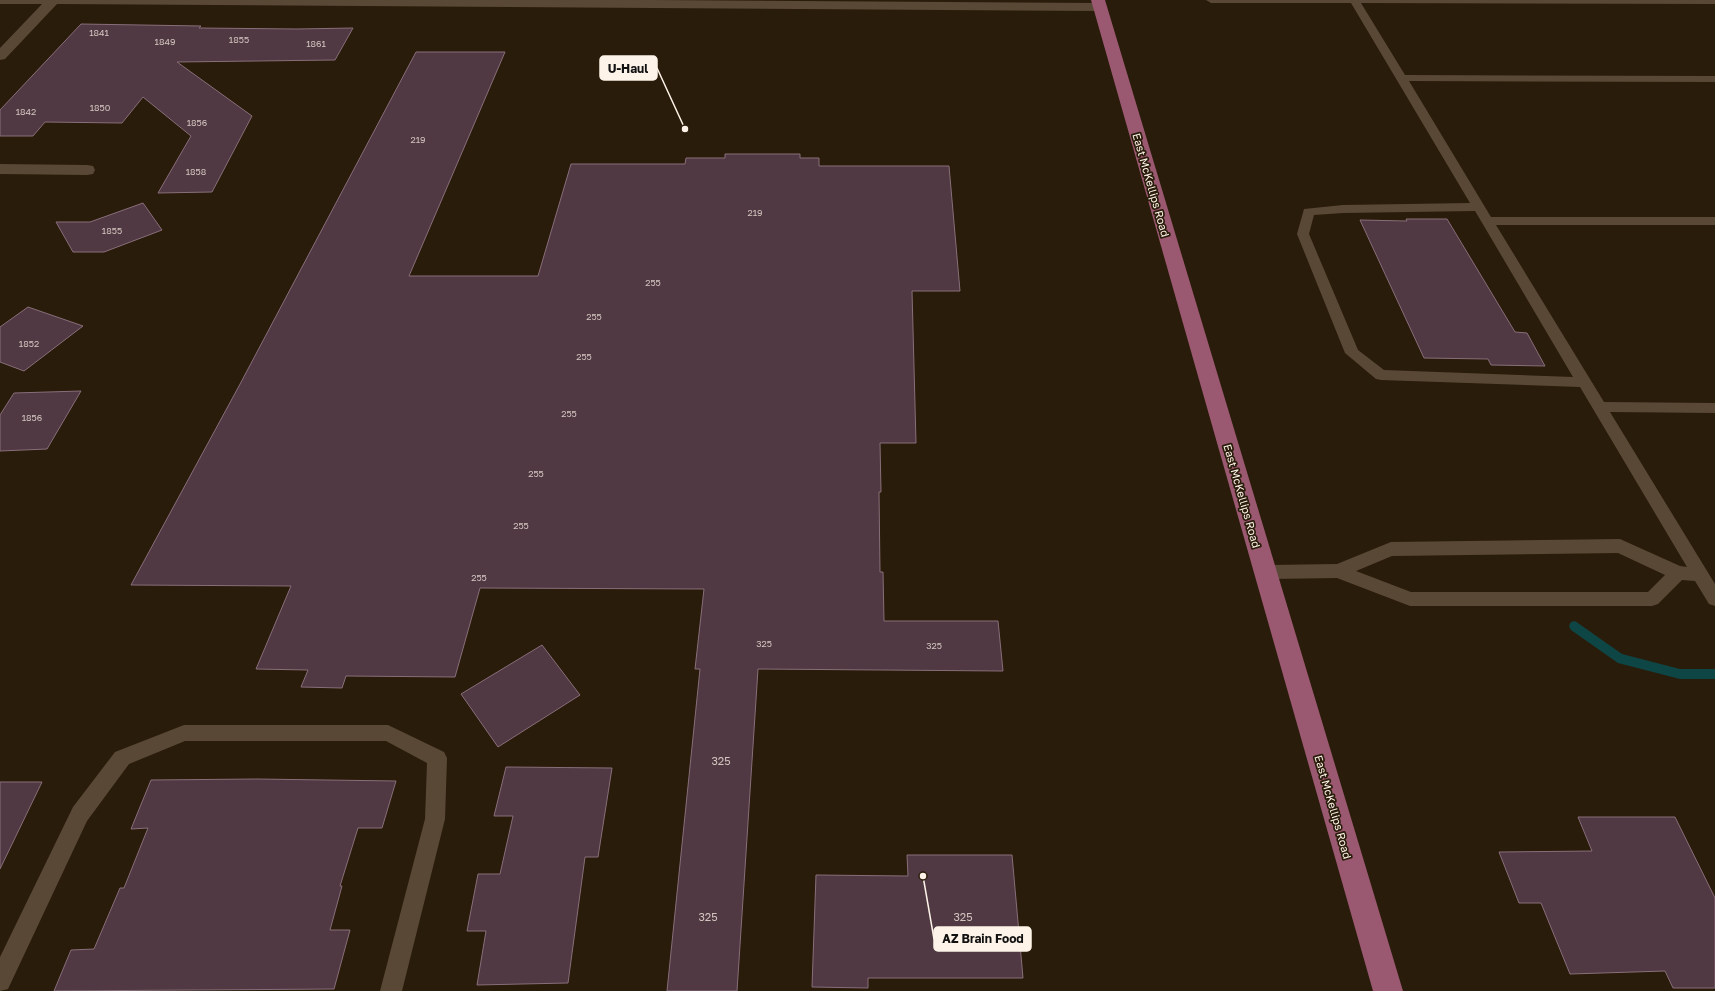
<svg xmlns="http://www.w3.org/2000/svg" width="1715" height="991" viewBox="0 0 1715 991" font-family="'Golos Text',sans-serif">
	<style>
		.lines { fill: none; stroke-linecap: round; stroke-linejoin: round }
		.stream { fill: #0e4646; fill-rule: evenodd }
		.building { fill: #503943; stroke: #886e7a }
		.service { fill: #594836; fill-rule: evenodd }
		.minor { fill: #594836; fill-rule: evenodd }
		.primary { fill: #9b5871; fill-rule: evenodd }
		.labels { text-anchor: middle; stroke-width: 3.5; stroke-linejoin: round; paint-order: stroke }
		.number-label { font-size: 9px; fill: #d2c4bf }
		.street-label { font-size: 11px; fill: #fdf3e8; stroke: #2a1c0a }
		.near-number-label { font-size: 11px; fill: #d2c4bf }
		.leader { fill: none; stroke: #fdf3e8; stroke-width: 1.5 }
		.callout-dot { fill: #fdf3e8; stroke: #2a1c0a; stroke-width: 1.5 }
		.callout { fill: #fdf3e8; stroke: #fdf3e8; stroke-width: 1.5 }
		.callout-label { font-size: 12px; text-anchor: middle; font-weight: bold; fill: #111 }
	</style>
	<rect width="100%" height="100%" fill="#2a1c0a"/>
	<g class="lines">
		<polygon class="stream" points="1575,621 1622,654 1680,669 1715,669 1715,679 1680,679 1618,663 1571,630 1569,626 1571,622"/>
	</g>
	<g class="building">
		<polygon points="81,24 201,26 199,28 297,29 353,28 335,60 177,62 252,116 212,192 158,193 191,136 143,97 122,123 45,122 33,136 0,136 0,110"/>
		<polygon points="416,52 505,52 409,276 538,276 571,164 685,164 686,158 725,158 725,154 800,154 800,158 819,158 819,166 949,166 960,291 912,291 916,443 880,443 881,492 879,492 880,572 883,572 884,621 998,621 1003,671 758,669 737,991 667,991 700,669 695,669 704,589 480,588 455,677 346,676 342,688 301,687 308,670 256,669 291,586 131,585 239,386"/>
		<polygon points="143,203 162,230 104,252 73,252 56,222 90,222"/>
		<polygon points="1406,219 1447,219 1515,332 1527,333 1545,366 1491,365 1488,359 1424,358 1360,220 1407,221"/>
		<polygon points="28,307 83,326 24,371 0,362 0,327"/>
		<polygon points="81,391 47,449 0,451 0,415 14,393"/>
		<polygon points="542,645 580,695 498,747 461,694"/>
		<polygon points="506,767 612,768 598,857 585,857 568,983 477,985 486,931 467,931 478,874 500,874 513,816 494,816"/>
		<polygon points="257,779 396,781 382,828 358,828 340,886 342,886 330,930 350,930 334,989 54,991 71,950 94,949 120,888 124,888 148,828 131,829 151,780"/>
		<polygon points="0,782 42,782 0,869"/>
		<polygon points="1578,817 1675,817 1715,898 1715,988 1673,988 1665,971 1570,974 1541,903 1519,903 1499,852 1592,851"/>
		<polygon points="907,855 1012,855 1023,978 868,978 868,988 812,987 816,875 908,876"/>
	</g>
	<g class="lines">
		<g class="service">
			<path d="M 1206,0 L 1715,0 L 1715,4 L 1361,3 L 1405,75 L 1715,76 L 1715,82 L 1409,81 L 1491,217 L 1715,217 L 1715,225 L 1496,225 L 1604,402 L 1715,403 L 1715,413 L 1610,412 L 1715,584 L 1715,606 L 1709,604 L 1695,581 L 1682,580 L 1658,604 L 1652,606 L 1410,606 L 1337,578 L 1264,579 L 1258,577 L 1256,572 L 1258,567 L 1264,565 L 1337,564 L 1391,542 L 1620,539 L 1680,566 L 1687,567 L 1580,387 L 1381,380 L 1376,379 L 1345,353 L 1297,234 L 1304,209 L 1343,205 L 1470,203 L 1351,3 L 1211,3 ZM 1475,211 L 1481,221 L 1573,377 L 1384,370 L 1358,350 L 1309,234 L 1314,215 L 1343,213 ZM 1618,553 L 1665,575 L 1648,592 L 1411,592 L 1356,571 L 1392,556 Z"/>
			<polygon points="184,725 388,725 444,752 447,758 445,819 402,991 380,991 425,819 427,763 386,741 185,741 129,764 87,821 8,989 0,991 0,957 73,807 115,752"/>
		</g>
		<g class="minor">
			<polygon points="0,0 651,0 1099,3 1104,4 1106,7 1104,10 1099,11 57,4 5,59 0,60 0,48 42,4 0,4"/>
			<polygon points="0,164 87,165 93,166 95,170 93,174 87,175 0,174"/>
		</g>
		<polygon class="primary" points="1091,0 1105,0 1403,991 1373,991"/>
	</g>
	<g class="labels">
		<g class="number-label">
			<text x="99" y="36">1841</text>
			<text x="239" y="43">1855</text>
			<text x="165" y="45">1849</text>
			<text x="316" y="47">1861</text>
			<text x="100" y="111">1850</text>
			<text x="26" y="115">1842</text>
			<text x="197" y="126">1856</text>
			<text x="418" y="143">219</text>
			<text x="196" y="175">1858</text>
			<text x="755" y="216">219</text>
			<text x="112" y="234">1855</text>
			<text x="653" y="286">255</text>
			<text x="594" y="320">255</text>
			<text x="29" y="347">1852</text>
			<text x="584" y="360">255</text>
			<text x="569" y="417">255</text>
			<text x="32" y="421">1856</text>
			<text x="536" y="477">255</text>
			<text x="521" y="529">255</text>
			<text x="479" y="581">255</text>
			<text x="764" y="647">325</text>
			<text x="934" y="649">325</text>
		</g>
		<g class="street-label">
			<text transform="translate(1151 185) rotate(74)" y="4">East McKellips Road</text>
			<text transform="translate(1242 496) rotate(74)" y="4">East McKellips Road</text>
			<text transform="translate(1333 807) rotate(74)" y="4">East McKellips Road</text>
		</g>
		<g class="near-number-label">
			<text x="721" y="765">325</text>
			<text x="708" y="921">325</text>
			<text x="963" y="921">325</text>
		</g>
	</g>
	<path class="leader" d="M685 129L657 68M923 876L934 939"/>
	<g class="callout-dot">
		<circle cx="685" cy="129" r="4"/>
		<circle cx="923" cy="876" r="4"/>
	</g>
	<g class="callout">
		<rect x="600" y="56" width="57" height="24" rx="4"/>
		<rect x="934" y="927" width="97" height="24" rx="4"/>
	</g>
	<g class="callout-label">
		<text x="628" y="73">U-Haul</text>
		<text x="983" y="943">AZ Brain Food</text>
	</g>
</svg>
